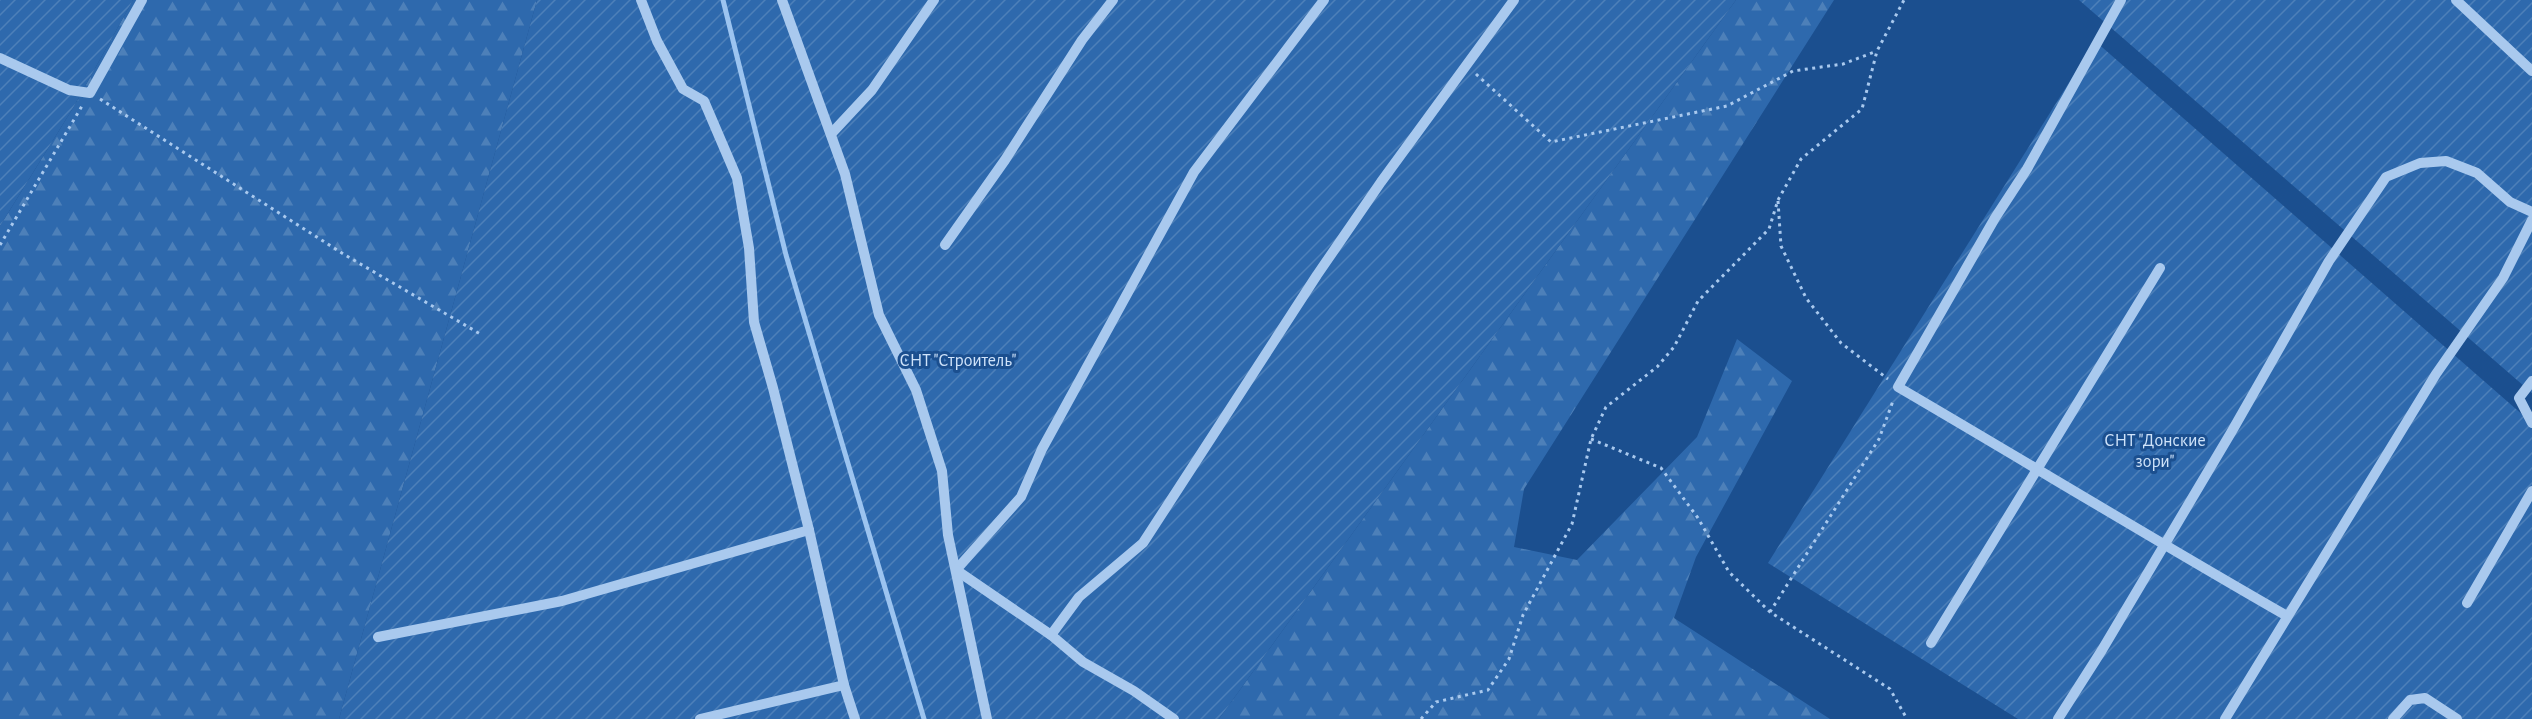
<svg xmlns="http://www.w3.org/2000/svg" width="2532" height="719" viewBox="0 0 2532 719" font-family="'Alegreya Sans',sans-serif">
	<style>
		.forest { fill: url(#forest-firs) }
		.garden { fill: url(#garden-furrows) }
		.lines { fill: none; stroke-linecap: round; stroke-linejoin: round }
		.stream { stroke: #9cc4f0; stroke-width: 5 }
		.path { stroke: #a9c9ee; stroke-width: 3; stroke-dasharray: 3 4.5; stroke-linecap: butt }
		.minor { stroke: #a9c9ee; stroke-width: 10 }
		.labels { text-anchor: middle; stroke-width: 6; stroke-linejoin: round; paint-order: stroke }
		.park-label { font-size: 18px; fill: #cfe3fa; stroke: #1b4f8f }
	</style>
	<defs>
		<pattern id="forest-firs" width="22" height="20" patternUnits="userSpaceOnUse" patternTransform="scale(1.5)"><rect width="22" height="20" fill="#2e69ad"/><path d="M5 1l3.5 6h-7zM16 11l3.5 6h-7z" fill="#4d80b9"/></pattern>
		<pattern id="garden-furrows" width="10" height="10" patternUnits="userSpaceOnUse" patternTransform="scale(1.5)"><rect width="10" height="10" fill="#2e69ad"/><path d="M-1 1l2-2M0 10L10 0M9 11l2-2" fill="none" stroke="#4d80b9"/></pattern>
	</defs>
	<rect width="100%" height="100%" fill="#1b4f8f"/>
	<g class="forest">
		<polygon points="133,0 537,0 339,719 0,719 0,226 73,108"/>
		<polygon points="1736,0 1834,0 1524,489 1514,547 1577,560 1697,437 1737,339 1792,381 1696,557 1674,618 1830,719 1219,719"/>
	</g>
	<g class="garden">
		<polygon points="0,0 133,0 73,108 0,226"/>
		<polygon points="537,0 1736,0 1219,719 339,719"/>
		<polygon points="2079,0 2532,0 2532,393"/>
		<polygon points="2095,41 2532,423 2532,719 2018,719 1768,563"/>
	</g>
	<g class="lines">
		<polyline class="stream" points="723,0 786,255 924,719"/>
		<g class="path">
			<polyline points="1476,74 1551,142 1727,106 1793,71 1843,64 1877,51"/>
			<polyline points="100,99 345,255 482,335"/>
			<polyline points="1778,201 1781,246 1806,298 1841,343 1888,379"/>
			<polyline points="0,245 82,106"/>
			<polyline points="1591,439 1661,468 1698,518 1729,572 1770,612 1890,689 1907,719"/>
			<polyline points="1770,612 1879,439 1893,401"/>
			<polyline points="1421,719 1436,702 1488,690 1509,659 1523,615 1572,524 1591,439 1606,407 1657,367 1674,347 1698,301 1769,229 1778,200 1801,159 1862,109 1877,51 1904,0"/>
		</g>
		<g class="minor">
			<polyline points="641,0 657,41 683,89 704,101 737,178 749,248 754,322 773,388 809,530 844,685 855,719"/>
			<polyline points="782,0 845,174 879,315 916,390 942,471 948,535 987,719"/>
			<path d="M 2121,0 L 2027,169 L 1995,218 L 1898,387 C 2028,463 2156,541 2287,616"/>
			<polyline points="2456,0 2532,71"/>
			<polyline points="0,58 69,90 90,93 142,0"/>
			<polyline points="831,134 872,90 934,0"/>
			<polyline points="945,245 1005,160 1082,40 1113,0"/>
			<polyline points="2532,381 2519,398 2532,423"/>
			<polyline points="956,570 1021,497 1042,449 1194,172 1324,0"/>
			<polyline points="956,570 1051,635 1083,662 1134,691 1174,719"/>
			<polyline points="2467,603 2532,491"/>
			<polyline points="1051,635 1079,597 1143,543 1317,275 1381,182 1514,0"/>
			<polyline points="378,637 562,601 809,530"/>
			<polyline points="1931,643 2160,268"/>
			<polyline points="700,719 844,685"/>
			<polyline points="2058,719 2102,650 2232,431 2329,261 2386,177 2420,163 2446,161 2477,173 2510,202 2532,212"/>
			<polyline points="2225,719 2436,374 2503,278 2532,220"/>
			<polyline points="2393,719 2410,700 2425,698 2457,719"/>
		</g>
	</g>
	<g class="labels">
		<g class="park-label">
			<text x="958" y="366">СНТ "Строитель"</text>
			<text x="2155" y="446">СНТ "Донские<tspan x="2155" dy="21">зори"</tspan></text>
		</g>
	</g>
</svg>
